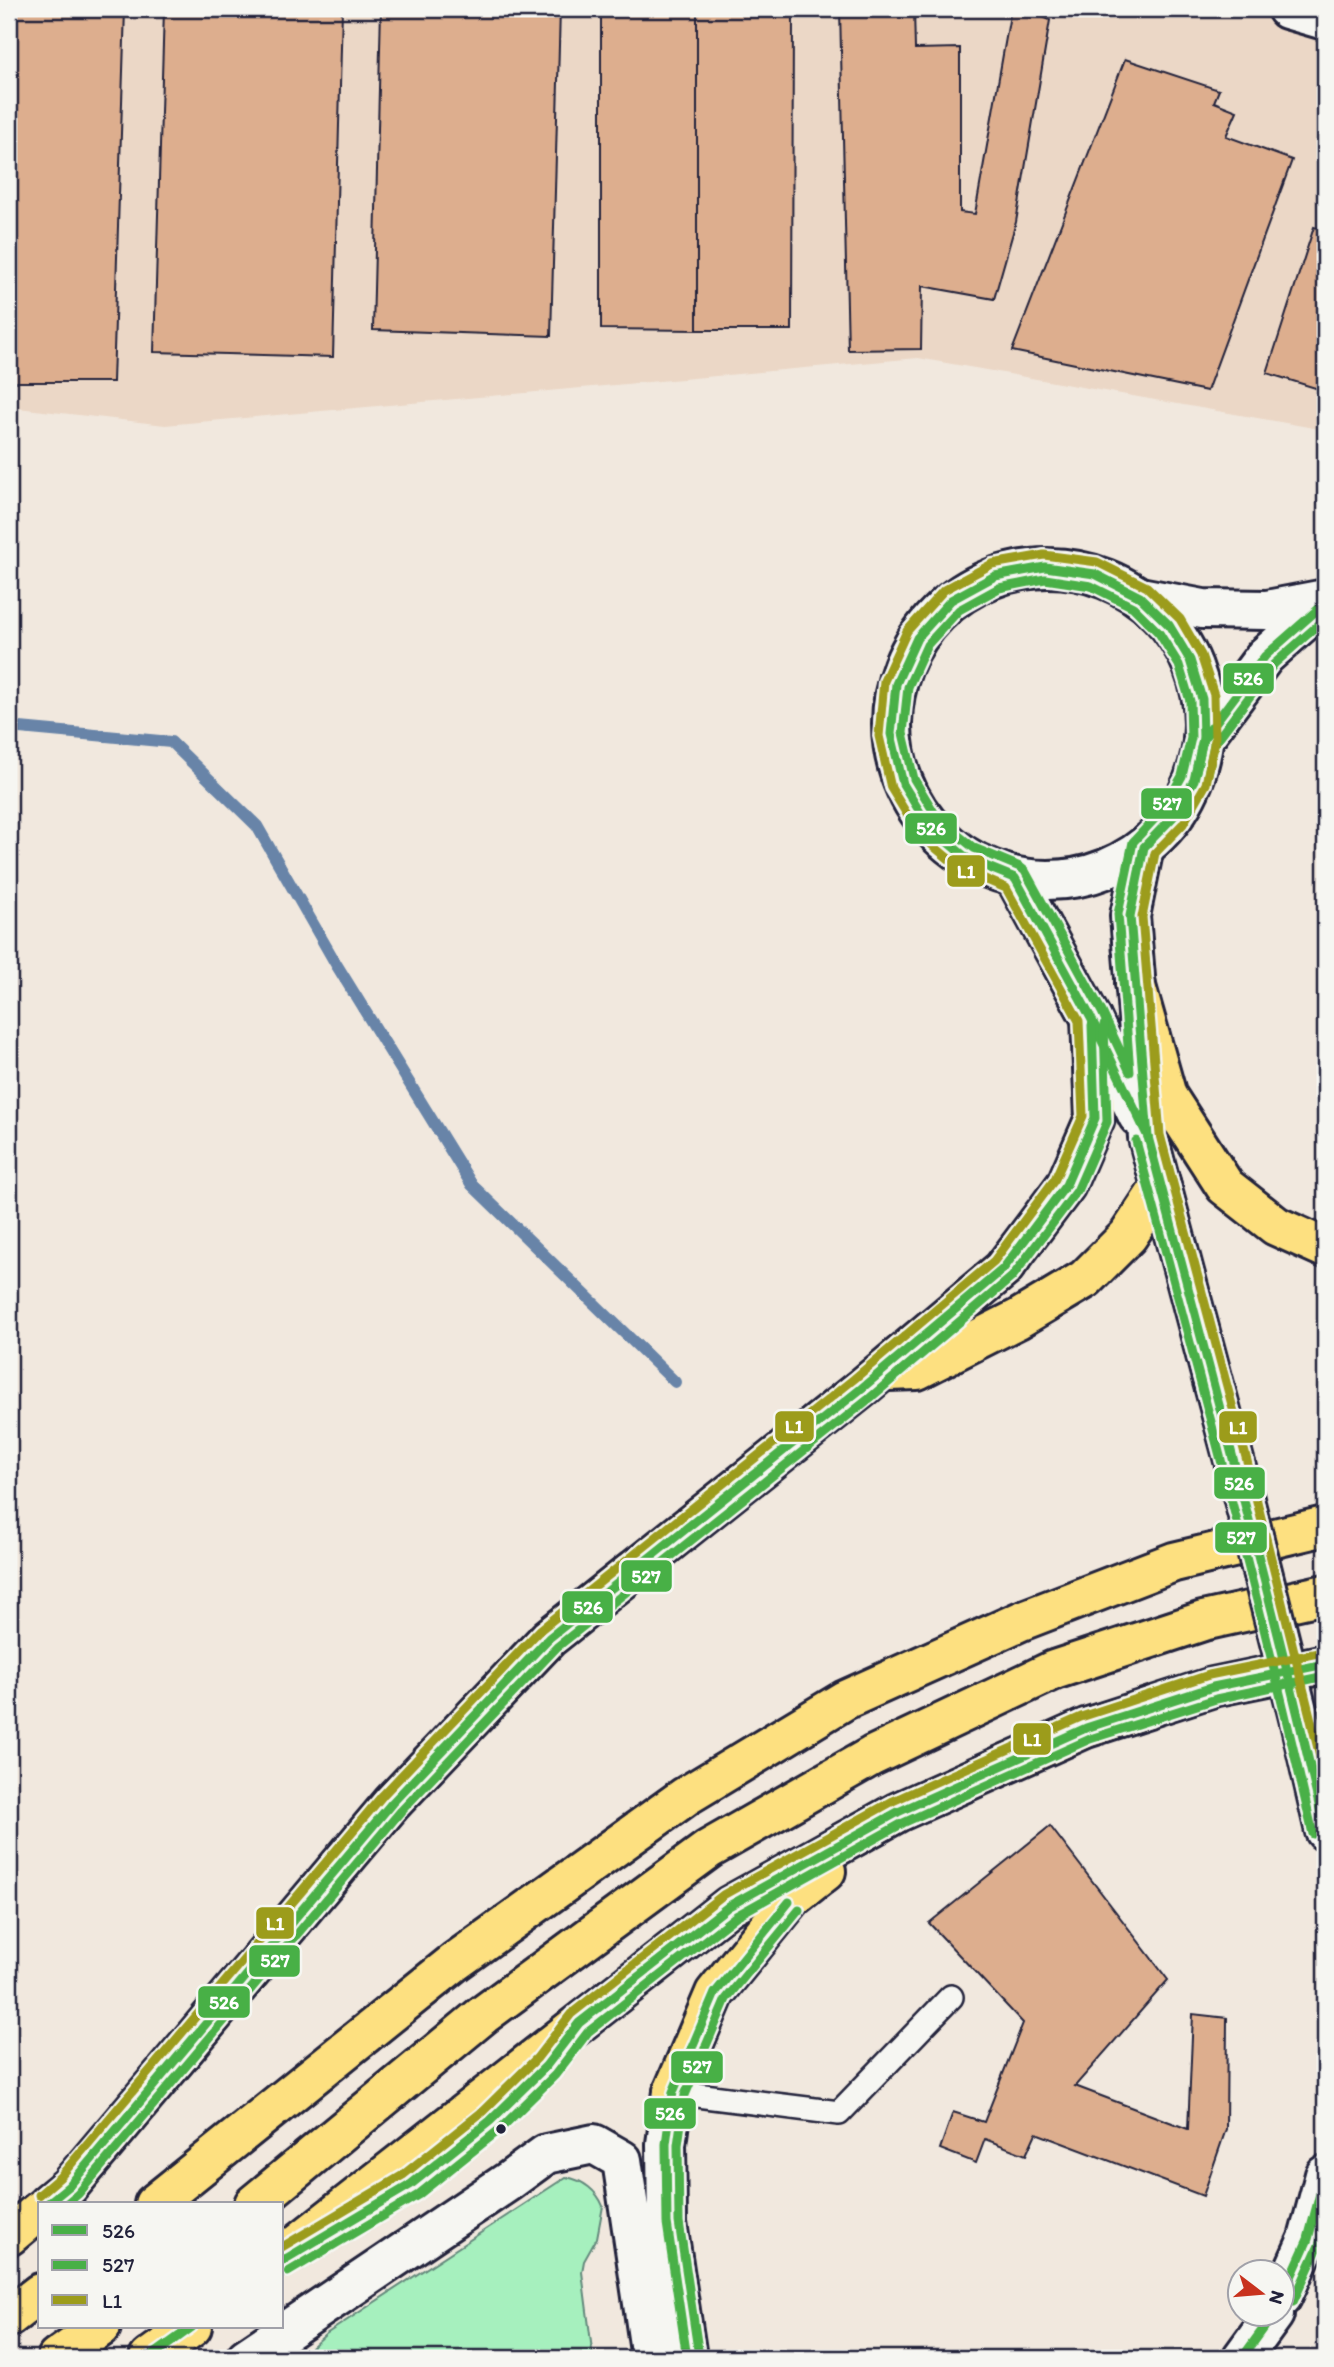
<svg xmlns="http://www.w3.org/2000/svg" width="1334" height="2367" viewBox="0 0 1334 2367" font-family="Itim,sans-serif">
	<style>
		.built { fill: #ebd7c6 }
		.green { fill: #a6f0be; stroke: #64897c; stroke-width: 2 }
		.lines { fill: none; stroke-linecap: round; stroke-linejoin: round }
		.stream { stroke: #6784a8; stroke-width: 12 }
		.building { fill: #ddae8e; stroke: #22223b; stroke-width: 2 }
		.lane-casing { stroke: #22223b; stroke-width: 28 }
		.street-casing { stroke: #22223b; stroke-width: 44 }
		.secondary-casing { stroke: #22223b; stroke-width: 44 }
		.highway-casing { stroke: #22223b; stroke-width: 44 }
		.lane { stroke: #f6f6f2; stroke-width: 23 }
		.street { stroke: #f6f6f2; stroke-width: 38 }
		.secondary { stroke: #f6f6f2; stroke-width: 38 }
		.highway { stroke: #fde080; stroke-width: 38 }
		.secondary-bridge-casing { stroke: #22223b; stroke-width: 44; stroke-linecap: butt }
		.secondary-bridge { stroke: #f6f6f2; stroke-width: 38 }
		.bus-1-casing { stroke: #f6f6f2; stroke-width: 14 }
		.bus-2-casing { stroke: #f6f6f2; stroke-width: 14 }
		.bus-3-casing { stroke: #f6f6f2; stroke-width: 14 }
		.bus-1 { stroke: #48b046; stroke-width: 9 }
		.bus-2 { stroke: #48b046; stroke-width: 9 }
		.bus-3 { stroke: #9c9c1b; stroke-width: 9 }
		.bus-dot { fill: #22223b; stroke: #f6f6f2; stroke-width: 2.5 }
		.line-badge { stroke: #f6f6f2; stroke-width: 2.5 }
		.badge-label { font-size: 19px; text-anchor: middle; font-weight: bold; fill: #fff }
	</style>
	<rect width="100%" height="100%" fill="#f1e8de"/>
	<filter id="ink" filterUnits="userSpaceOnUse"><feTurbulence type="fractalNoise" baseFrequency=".0143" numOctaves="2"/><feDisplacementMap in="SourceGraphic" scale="14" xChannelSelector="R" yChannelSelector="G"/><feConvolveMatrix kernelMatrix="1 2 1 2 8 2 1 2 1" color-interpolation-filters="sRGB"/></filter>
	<g filter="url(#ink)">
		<polygon class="built" points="9,9 1325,9 1325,430 918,358 165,425 9,407"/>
		<path class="green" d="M 566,2177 C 583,2180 597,2191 603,2206 L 597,2238 L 584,2261 L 582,2272 L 593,2358 L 300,2358 L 326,2334 Z"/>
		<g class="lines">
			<polyline class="stream" points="9,727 171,742 257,826 336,964 472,1185 675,1382"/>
		</g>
		<g class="building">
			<polygon points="9,9 125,9 113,382 9,382"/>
			<polygon points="164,9 342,9 333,357 154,352"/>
			<polygon points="381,9 560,9 551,336 373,330"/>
			<polygon points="601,9 697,9 697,330 601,329"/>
			<polygon points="697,9 793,9 792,330 697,330"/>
			<polygon points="840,9 914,9 915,49 960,48 960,212 975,214 1011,9 1024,9 1050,20 1016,222 994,299 922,286 921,349 848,350"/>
			<polygon points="1125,59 1219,90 1214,102 1237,111 1226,136 1292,160 1207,391 1012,351"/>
			<polygon points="1314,227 1325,230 1325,391 1267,373"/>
			<polygon points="1050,1826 1168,1980 1075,2086 1188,2129 1193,2014 1227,2018 1226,2129 1203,2196 1036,2133 1026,2155 985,2139 976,2163 940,2149 953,2112 984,2122 1023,2023 929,1923"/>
		</g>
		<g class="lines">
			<g class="lane-casing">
				<polyline id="lane" points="673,2092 839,2113 951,1997"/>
			</g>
			<g class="street-casing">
				<g id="street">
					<polyline points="1287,9 1325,20"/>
					<polyline points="673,2092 666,2144 667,2223 687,2358"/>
					<polyline points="246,2358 509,2181 546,2154 594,2144 622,2160 651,2358"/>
				</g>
			</g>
			<g class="secondary-casing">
				<g id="secondary">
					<circle cx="1048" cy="724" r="156"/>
					<polyline points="1140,597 1203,609 1267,610 1325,599"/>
					<polyline points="1203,739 1265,656 1325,603"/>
					<polyline points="1144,847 1130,916 1148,1137 1235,1464"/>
					<polyline points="1015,878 1091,1018 1138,1116"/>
					<polyline points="1300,1722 1325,1831"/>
					<polyline points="1282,2297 1308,2239 1325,2175"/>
					<polyline points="1242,2358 1274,2314"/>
				</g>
			</g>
			<g class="highway-casing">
				<g id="highway">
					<polyline points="1135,983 1167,1096 1225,1186 1276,1226 1325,1248"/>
					<polyline points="888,1371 917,1370 1018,1319 1085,1279 1128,1236 1161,1186"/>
					<polyline points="673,2092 715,1993 793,1897 826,1871"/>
					<polyline points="47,2204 69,2186 392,1803 549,1638 862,1388 1003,1269 1066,1185 1095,1118 1091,1018"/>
					<polyline points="154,2204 456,1961 686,1796 845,1700 1021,1621 1174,1562 1325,1526"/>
					<polyline points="254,2204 483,2015 709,1849 872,1756 1054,1670 1203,1621 1325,1594"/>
					<polyline points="9,2236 40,2210"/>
					<polyline points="282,2256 729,1906 898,1812 1086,1728 1213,1687 1325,1664"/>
					<polyline points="9,2317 40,2293"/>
					<polyline points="57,2358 101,2327"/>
					<polyline points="149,2358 192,2327"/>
				</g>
			</g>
			<use href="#lane" class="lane"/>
			<use href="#street" class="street"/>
			<use href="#secondary" class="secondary"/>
			<use href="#highway" class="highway"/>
			<g class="secondary-bridge-casing">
				<polyline id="secondary-bridge" points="1235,1464 1300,1722"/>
			</g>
			<use href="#secondary-bridge" class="secondary-bridge"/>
			<g class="bus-1-casing">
				<g id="bus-1">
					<polygon points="1045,567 1095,574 1140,597 1169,625 1190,660 1202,699 1203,739 1194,780 1173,817 1144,847 1130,916 1148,1137 1091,1018 1015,878 968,859 929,827 903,784 891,734 896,684 917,638 951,600 995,576"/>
					<polyline points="1196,771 1203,739 1265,656 1325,603"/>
					<path d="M 1148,1137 C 1209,1368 1272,1598 1325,1831"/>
					<polyline points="47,2204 69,2186 392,1803 549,1638 862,1388 1003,1269 1066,1185 1095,1118 1092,1025"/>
					<polyline points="282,2261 410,2185 490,2121 546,2066 579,2023 729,1906 898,1812 1086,1728 1213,1687 1325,1664"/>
					<polyline points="1282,2297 1308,2239 1325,2175"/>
					<polyline points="149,2358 192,2327"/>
					<polyline points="687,2358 667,2223 666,2144 673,2092 715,1993 789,1902"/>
					<polyline points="1242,2358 1274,2314"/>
				</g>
			</g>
			<g class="bus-2-casing">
				<g id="bus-2">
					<polygon points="1045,579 1091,586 1133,607 1159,633 1179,665 1190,701 1191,738 1182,776 1163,810 1133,842 1118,914 1130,1072 1102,1012 1025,871 1020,867 974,848 938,819 914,779 903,733 908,687 927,645 959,610 999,588"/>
					<polyline points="1208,774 1214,744 1274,664 1325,619"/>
					<path d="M 1136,1141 C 1198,1371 1260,1601 1313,1834"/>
					<polyline points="66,2204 78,2194 401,1811 557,1647 870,1398 1012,1277 1077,1191 1107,1122 1104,1025"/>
					<polyline points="288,2272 418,2195 499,2130 555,2075 588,2032 736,1916 903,1823 1090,1739 1216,1699 1325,1676"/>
					<polyline points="1293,2302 1320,2243 1325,2222"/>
					<polyline points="699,2356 679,2222 678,2145 685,2095 726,1999 799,1910"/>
				</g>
			</g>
			<g class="bus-3-casing">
				<g id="bus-3">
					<polyline points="39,2195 60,2177 383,1795 540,1630 854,1379 994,1261 1055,1179 1083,1116 1079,1021 1006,888 961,869 919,834 891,788 879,736 884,681 907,631 944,590 992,564 1044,555 1097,562 1147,587 1180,619 1201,655 1214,695 1215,740 1206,784 1183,824 1155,853 1142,917 1160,1135 1247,1461 1325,1777"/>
					<polyline points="282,2247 403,2175 482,2112 537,2058 571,2014 723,1895 893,1801 1081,1717 1209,1675 1323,1652"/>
				</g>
			</g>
			<use href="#bus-1" class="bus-1"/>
			<use href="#bus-2" class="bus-2"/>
			<use href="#bus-3" class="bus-3"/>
		</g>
	</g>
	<circle class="bus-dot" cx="501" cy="2129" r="6"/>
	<g class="line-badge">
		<rect x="1222" y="662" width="53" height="33" rx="7" fill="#48b046"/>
		<rect x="1140" y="787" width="53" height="33" rx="7" fill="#48b046"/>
		<rect x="904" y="812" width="54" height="33" rx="7" fill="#48b046"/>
		<rect x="946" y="854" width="40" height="34" rx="7" fill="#9c9c1b"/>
		<rect x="774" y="1410" width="41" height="33" rx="7" fill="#9c9c1b"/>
		<rect x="1218" y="1410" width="40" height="34" rx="7" fill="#9c9c1b"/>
		<rect x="1213" y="1466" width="53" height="34" rx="7" fill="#48b046"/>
		<rect x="1214" y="1521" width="54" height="33" rx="7" fill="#48b046"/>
		<rect x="620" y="1559" width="53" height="34" rx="7" fill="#48b046"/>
		<rect x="561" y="1590" width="53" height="34" rx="7" fill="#48b046"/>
		<rect x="1012" y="1722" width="40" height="34" rx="7" fill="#9c9c1b"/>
		<rect x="255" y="1906" width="40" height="34" rx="7" fill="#9c9c1b"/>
		<rect x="248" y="1944" width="53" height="34" rx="7" fill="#48b046"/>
		<rect x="197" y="1985" width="54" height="34" rx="7" fill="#48b046"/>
		<rect x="670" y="2050" width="54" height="34" rx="7" fill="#48b046"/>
		<rect x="643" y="2097" width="54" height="33" rx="7" fill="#48b046"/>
	</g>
	<g class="badge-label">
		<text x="1248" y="685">526</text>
		<text x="1167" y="810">527</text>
		<text x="931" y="835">526</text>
		<text x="966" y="878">L1</text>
		<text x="794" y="1433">L1</text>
		<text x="1238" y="1434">L1</text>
		<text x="1239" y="1490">526</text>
		<text x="1241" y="1544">527</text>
		<text x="646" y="1583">527</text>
		<text x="588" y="1614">526</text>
		<text x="1032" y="1746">L1</text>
		<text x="275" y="1930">L1</text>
		<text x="275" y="1967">527</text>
		<text x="224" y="2009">526</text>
		<text x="697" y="2073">527</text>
		<text x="670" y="2120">526</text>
	</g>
	<rect width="1334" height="2367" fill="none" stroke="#f6f6f2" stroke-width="35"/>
	<rect x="18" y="18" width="1299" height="2332" fill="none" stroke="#22223b" stroke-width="2.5" filter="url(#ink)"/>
	<rect x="38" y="2202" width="245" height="126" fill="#f6f6f2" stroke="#a1a1a9" stroke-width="2"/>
	<rect x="52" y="2225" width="35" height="10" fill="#48b046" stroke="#a1a1a9" stroke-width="2"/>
	<text x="102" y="2238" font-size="21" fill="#22223b">526</text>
	<rect x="52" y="2260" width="35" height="10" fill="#48b046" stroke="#a1a1a9" stroke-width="2"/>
	<text x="102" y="2272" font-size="21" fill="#22223b">527</text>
	<rect x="52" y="2295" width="35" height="10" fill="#9c9c1b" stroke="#a1a1a9" stroke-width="2"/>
	<text x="102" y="2308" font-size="21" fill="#22223b">L1</text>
	<g transform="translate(1261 2293) rotate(106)"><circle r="33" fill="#f6f6f2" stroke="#a1a1a9" stroke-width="2"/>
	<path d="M0-5L12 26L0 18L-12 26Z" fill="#c8321e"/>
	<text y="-10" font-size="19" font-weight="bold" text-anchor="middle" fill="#22223b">N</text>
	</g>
</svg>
